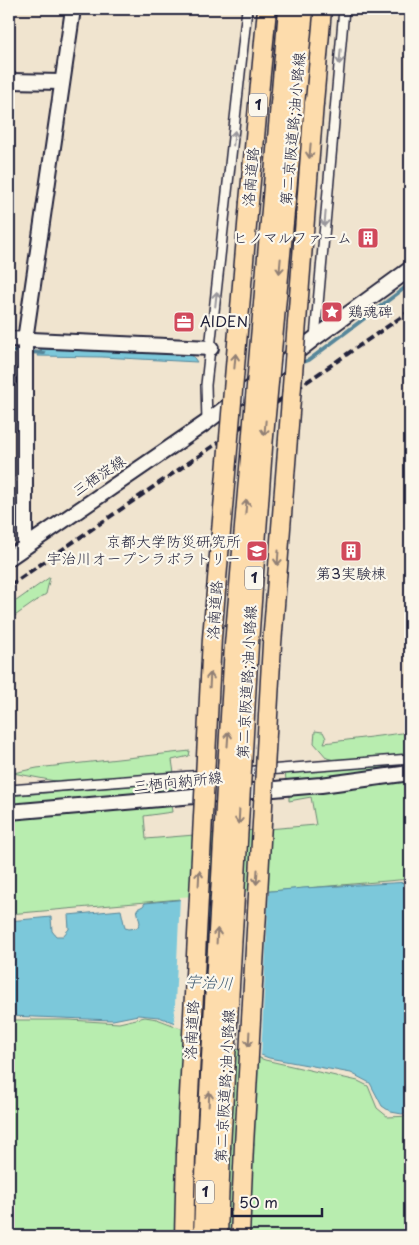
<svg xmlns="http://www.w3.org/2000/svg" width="419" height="1245" viewBox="0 0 419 1245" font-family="'Playpen Sans','Klee One',sans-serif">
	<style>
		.green { fill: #b8edaf; stroke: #6d8875 }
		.water { fill: #7bc8da; stroke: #57869a }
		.pier { fill: #f0e4cf }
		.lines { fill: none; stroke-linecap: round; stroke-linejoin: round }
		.stream { stroke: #57869a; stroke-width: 4 }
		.street-casing { stroke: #22223b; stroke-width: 12 }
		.secondary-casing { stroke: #22223b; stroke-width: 18 }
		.highway-casing { stroke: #22223b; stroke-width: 21 }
		.street { stroke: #fbf7ec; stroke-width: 9 }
		.secondary { stroke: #fbf7ec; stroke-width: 14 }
		.highway { stroke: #fddcac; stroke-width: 18 }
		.rail { stroke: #22223b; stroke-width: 4; stroke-dasharray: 8 4; stroke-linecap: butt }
		.highway-bridge-casing { stroke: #22223b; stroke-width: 21; stroke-linecap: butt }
		.highway-bridge { stroke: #fddcac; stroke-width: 18 }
		.oneway { stroke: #99979c }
		.oneway2 { stroke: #907f74 }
		.labels { text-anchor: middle; stroke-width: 4.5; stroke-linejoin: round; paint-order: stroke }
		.shield { fill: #fbf7ec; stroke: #636270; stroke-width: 1 }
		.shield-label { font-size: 14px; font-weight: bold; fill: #22223b }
		.street-label { font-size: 15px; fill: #22223b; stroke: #fbf7ec }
		.poi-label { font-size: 15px; fill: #22223b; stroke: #fbf7ec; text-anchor: end }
		.water-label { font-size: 16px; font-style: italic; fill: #415c73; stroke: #fbf7ec }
	</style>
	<rect width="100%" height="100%" fill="#f0e4cf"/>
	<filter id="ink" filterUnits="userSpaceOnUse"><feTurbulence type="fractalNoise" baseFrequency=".02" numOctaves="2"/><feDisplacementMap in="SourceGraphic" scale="10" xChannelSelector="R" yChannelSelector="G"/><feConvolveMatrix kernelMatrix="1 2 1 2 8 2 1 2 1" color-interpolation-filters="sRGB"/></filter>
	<g filter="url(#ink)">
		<g class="green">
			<polygon points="50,577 46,594 9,620 9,606"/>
			<polygon points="315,731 323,732 326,738 324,743 410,732 410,754 334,760 327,758 314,743"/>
			<polygon points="190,751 189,756 172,760 174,773 60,782 13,773 37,768"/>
			<polygon points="410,763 326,778 286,780 285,772"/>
			<polygon points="410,775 410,879 9,914 9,816 171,804 172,812 144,816 146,839 316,825 311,797 289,801 289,791"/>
			<polygon points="176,782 176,792 133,797 9,805 9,796"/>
			<polygon points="145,1017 157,1019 265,1060 358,1081 368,1086 377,1108 388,1117 410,1116 410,1236 9,1236 9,1020 69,1020 119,1023"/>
		</g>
		<g class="water">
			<polygon points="41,349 192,355 197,362 102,357 37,356"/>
			<polygon points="410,882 410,1111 402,1114 391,1112 382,1106 370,1083 351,1073 269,1058 159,1017 138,1015 113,1020 9,1016 9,921 51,917 52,931 56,936 63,936 69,929 68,915 121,910 125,928 129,929 137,928 140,923 137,909 143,906 145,903 303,888"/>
		</g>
		<g class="pier">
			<polygon points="269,889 261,1057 236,1048 244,892"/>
			<polygon points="207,895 200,1035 174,1026 180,897"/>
		</g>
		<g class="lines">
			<g class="stream">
				<polyline points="9,351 22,352"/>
				<polyline points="29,352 44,353"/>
				<polyline points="301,363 309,360 410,284"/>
			</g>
			<g class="street-casing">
				<g id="street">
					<polyline points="315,338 344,9"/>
					<polyline points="207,422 206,385 247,9"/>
					<polyline points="9,790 410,759"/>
				</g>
			</g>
			<g class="secondary-casing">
				<g id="secondary">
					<polyline points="9,81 62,82"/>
					<polyline points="9,339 211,348"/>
					<polyline points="25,546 25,340 73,9"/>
					<polyline points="9,558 207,422 315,338 410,269"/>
					<polyline points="9,812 321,785 410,773"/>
				</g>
			</g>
			<g class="highway-casing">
				<g id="highway">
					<polyline points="314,103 322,9"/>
					<polyline points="249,202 267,9"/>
					<polyline points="184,1236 186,1154"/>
					<polyline points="203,1236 206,1147"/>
					<polyline points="218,1236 221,1148"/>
					<polyline points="240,1236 244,1145"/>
				</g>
			</g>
			<use href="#street" class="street"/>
			<use href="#secondary" class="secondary"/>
			<use href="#highway" class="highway"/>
			<polyline class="rail" points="9,586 410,311"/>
			<g class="highway-bridge-casing">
				<g id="highway-bridge">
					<polyline points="244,1145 272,644 314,103"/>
					<polyline points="206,1147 234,645 288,9"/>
					<polyline points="221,1148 249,644 263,447 304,9"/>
					<polyline points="186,1154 212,638 249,202"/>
				</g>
			</g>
			<use href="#highway-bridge" class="highway-bridge"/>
		</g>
		<defs><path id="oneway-shaft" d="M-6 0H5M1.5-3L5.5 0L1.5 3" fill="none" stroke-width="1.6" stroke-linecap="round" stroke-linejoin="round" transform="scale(1.25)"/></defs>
		<g class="oneway">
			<use href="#oneway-shaft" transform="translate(340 57) rotate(95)"/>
			<use href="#oneway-shaft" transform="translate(234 138) rotate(-84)"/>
			<use href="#oneway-shaft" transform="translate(325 219) rotate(95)"/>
			<use href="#oneway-shaft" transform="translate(216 299) rotate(-84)"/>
		</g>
		<g class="oneway2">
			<use href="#oneway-shaft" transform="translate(310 151) rotate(95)"/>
			<use href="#oneway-shaft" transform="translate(280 266) rotate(95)"/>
			<use href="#oneway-shaft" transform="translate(235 361) rotate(-85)"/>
			<use href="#oneway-shaft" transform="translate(265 428) rotate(95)"/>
			<use href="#oneway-shaft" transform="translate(246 507) rotate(-85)"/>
			<use href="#oneway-shaft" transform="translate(278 558) rotate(94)"/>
			<use href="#oneway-shaft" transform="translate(210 680) rotate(-87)"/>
			<use href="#oneway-shaft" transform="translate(228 739) rotate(-86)"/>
			<use href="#oneway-shaft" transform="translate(239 817) rotate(93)"/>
			<use href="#oneway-shaft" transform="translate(257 877) rotate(94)"/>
			<use href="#oneway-shaft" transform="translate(199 878) rotate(-87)"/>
			<use href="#oneway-shaft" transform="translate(217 936) rotate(-87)"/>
			<use href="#oneway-shaft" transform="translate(249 1039) rotate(93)"/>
			<use href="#oneway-shaft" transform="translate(209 1099) rotate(-87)"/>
		</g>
	</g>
	<defs>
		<g id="building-square" transform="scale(1.125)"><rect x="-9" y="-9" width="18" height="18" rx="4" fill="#d1495b" stroke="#fbf7ec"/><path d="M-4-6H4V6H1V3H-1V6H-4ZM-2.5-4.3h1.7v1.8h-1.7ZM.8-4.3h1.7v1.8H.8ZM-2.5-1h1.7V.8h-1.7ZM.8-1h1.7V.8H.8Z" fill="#fff"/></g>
		<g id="sight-square" transform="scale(1.125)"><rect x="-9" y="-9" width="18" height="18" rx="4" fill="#d1495b" stroke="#fbf7ec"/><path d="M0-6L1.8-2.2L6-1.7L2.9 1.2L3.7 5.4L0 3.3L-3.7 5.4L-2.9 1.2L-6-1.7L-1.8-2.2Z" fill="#fff"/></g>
		<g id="office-square" transform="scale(1.125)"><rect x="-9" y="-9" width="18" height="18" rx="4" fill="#d1495b" stroke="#fbf7ec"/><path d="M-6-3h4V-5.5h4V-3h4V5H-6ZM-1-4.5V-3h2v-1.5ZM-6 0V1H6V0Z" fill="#fff"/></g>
		<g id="university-square" transform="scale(1.125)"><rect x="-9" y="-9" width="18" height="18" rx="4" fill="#d1495b" stroke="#fbf7ec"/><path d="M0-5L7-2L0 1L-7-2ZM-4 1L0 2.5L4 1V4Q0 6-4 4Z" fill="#fff"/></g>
	</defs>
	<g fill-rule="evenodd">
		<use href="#building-square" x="368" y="238"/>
		<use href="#sight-square" x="332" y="312"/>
		<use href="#office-square" x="184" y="322"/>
		<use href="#university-square" x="257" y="551"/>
		<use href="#building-square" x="351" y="551"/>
	</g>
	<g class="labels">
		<g class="shield">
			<rect x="249" y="93.5" width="18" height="23" rx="4"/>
			<rect x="245" y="566.5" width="18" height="23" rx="4"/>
			<rect x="196" y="1180.5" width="18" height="23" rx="4"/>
		</g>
		<g class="shield-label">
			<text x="258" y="110">1</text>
			<text x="254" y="583">1</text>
			<text x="205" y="1197">1</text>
		</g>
		<g class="street-label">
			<text transform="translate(293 129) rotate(-85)" y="5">第二京阪道路;油小路線</text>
			<text transform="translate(251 177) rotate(-85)" y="5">洛南道路</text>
			<text transform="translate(99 476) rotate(-34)" y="5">三栖淀線</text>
			<text transform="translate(215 610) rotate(-86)" y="5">洛南道路</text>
			<text transform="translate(247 682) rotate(-87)" y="5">第二京阪道路;油小路線</text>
			<text transform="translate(178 782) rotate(-6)" y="5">三栖向納所線</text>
			<text transform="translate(192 1030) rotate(-87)" y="5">洛南道路</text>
			<text transform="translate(225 1086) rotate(-87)" y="5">第二京阪道路;油小路線</text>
		</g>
		<g class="poi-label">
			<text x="352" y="243">ヒノマルファーム</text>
			<text x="348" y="317" text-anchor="start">鶏魂碑</text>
			<text x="200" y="327" text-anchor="start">AIDEN</text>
			<text x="241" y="547">京都大学防災研究所<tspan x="241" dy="17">宇治川オープンラボラトリー</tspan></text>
			<text x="351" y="579" text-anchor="middle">第3実験棟</text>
		</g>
		<g class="water-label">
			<text transform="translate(209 982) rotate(3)" y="6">宇治川</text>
		</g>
	</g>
	<rect width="419" height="1245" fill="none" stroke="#fbf7ec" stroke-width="30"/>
	<rect x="15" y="15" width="389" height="1215" fill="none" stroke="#22223b" stroke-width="2" filter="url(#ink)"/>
	<path d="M232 1208v8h90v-8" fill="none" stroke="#22223b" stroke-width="2.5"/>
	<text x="239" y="1208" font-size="15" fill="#22223b" stroke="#fbf7ec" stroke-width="4" paint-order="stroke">50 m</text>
</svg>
